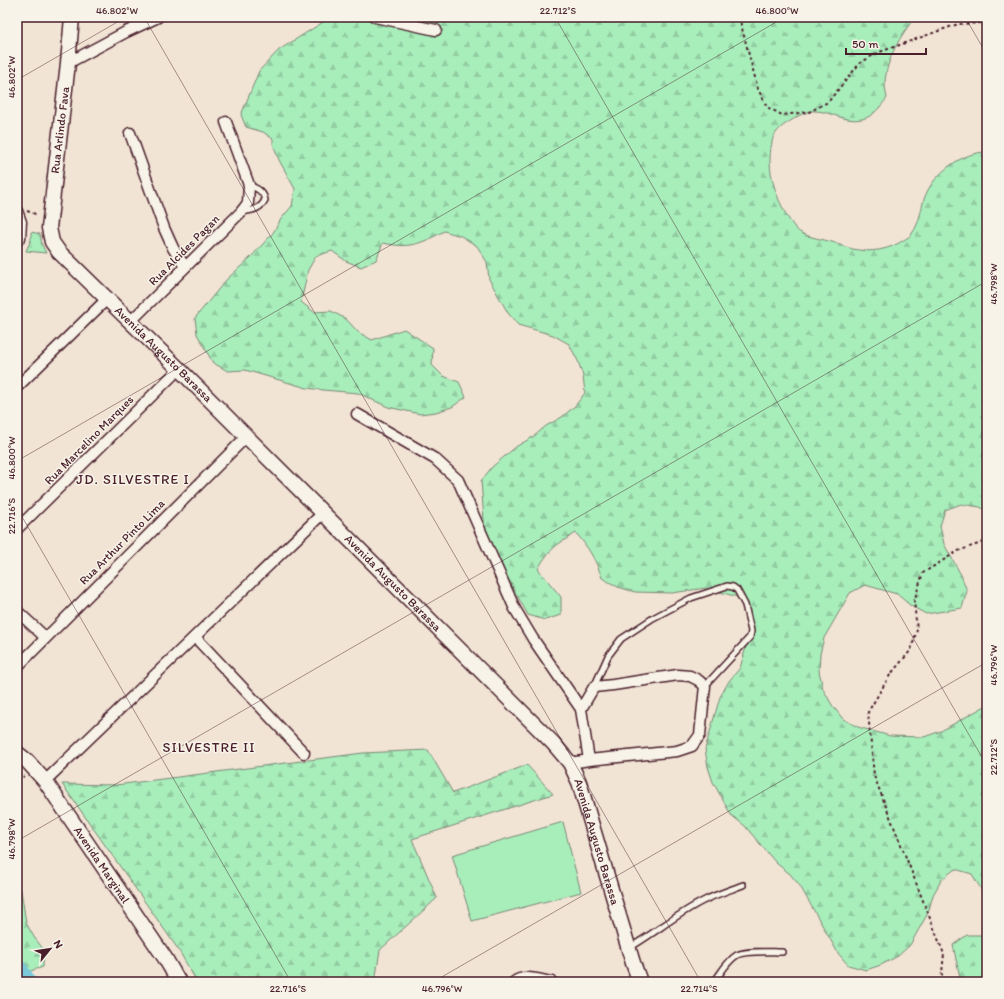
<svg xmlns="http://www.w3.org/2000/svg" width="1004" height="999" viewBox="0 0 1004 999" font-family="Itim,sans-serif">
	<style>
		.grass { fill: url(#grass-tufts); stroke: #798673 }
		.forest { fill: url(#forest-firs); stroke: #798673 }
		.pitch { fill: #a8eebb; stroke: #798673 }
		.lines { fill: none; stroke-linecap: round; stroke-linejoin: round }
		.river { stroke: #7ac8d8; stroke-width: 19 }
		.lane-casing { stroke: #4a1f2b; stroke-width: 8 }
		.street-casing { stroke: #4a1f2b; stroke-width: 13 }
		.secondary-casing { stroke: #4a1f2b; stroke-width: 17 }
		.path { stroke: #4a1f2b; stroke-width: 2; stroke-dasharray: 3 3; stroke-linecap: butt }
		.lane { stroke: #f7f3e8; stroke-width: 5 }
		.street { stroke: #f7f3e8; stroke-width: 10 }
		.secondary { stroke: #f7f3e8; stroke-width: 14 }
		.ticks { fill: none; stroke: #4a1f2b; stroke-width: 1; stroke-opacity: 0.45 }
		.labels { text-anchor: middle; stroke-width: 3; stroke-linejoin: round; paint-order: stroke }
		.street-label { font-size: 12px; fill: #4a1f2b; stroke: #f7f3e8 }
		.quarter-label { font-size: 14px; letter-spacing: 1px; fill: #4a1f2b; stroke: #f7f3e8 }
		.neatline { fill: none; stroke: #4a1f2b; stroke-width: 1.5 }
		.ticks-label { font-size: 10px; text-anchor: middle; fill: #4a1f2b }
	</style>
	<defs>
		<pattern id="grass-tufts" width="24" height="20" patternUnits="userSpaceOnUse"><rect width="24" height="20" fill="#a8eebb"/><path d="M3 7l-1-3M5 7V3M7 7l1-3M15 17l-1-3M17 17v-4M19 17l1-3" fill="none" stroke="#92cca1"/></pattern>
		<pattern id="forest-firs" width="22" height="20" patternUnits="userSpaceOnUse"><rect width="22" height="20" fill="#a8eebb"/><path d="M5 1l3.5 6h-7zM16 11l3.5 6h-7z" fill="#92cca1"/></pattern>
	</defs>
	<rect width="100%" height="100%" fill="#f1e4d5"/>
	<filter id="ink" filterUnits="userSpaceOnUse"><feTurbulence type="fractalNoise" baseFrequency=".025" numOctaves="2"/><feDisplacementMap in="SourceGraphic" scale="8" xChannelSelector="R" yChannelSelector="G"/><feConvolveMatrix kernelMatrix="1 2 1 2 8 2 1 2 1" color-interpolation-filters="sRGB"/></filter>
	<g filter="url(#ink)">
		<polygon class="grass" points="31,232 40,234 42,245 46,253 26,251 31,240"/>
		<g class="forest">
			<path d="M 331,17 L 915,17 C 901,35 886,59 885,83 C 885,88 886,93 887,98 C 880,107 873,117 862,119 C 845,123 831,111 815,111 C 808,110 798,116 792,120 C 785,124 777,129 773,138 C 772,140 772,144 771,147 C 768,166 772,182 779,200 C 783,209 793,230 803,234 C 812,238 822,239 832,242 C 837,243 841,246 846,247 C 864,253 882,252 899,243 C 903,240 908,238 911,235 C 922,221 920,204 928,190 C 939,170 964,152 987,152 L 987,511 L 980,507 L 961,504 L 945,510 L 940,526 L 944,544 L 961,575 L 967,591 L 962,608 L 926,614 L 911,606 L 897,594 L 865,585 L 850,593 L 824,638 L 820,654 L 819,671 L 823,689 L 832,705 L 843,719 L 858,727 L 890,736 L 924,737 L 941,731 L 987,705 L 987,893 L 984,894 L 972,874 L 955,869 L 942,879 L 933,895 L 928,913 L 910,945 L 898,956 L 881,965 L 866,970 L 848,965 L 838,953 L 800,886 L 790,874 L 776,863 L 745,826 L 731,815 L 713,782 L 708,767 L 705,749 L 720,697 L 729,681 L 740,668 L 750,633 L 750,615 L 741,598 L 706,588 L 672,593 L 635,592 L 618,587 L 602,578 C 596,560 588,547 576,533 C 556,545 550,548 538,569 L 561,597 L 561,615 L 545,620 L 528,615 L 500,565 L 495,550 L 485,533 L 481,481 L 492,467 L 517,446 L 533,437 L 546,426 L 562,417 L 575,406 L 585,393 L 583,376 L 578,361 L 569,344 L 553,335 L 518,325 L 508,313 L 489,279 L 487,262 L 477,246 L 461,236 L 444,231 C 421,244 409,249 383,243 L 376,260 L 361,267 L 346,261 L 332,251 L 316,256 L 308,270 L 301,302 L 314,312 L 331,311 L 346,319 L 358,332 L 372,340 L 404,329 L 433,348 L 432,365 L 443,376 L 459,382 L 466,397 L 452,407 L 436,412 L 420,414 L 388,407 L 358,393 L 323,390 L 307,388 L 245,370 L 228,371 L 213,363 L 197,334 L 195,318 L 226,280 L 251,257 L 273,233 L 281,219 L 292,206 L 295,189 L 279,160 L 273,144 L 273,139 L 263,132 L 246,127 L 241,115 L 259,71 L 279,50 Z"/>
			<polygon points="428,750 453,793 527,765 553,794 412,839 437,898 380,950 375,982 197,982 178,949 62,784 116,785 363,753"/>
			<polygon points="17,890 21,890 26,923 34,937 44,950 43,967 27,972 17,961"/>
			<polygon points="967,935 984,935 987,936 987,982 961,982 953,945"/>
		</g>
		<polygon class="pitch" points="563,822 581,892 472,921 452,855"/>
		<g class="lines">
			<polyline class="river" points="17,968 27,982"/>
			<g class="lane-casing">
				<g id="lane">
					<path d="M 242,212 C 252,210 260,210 265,200 C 263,191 258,189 249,185"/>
					<polyline points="594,687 608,656 621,639 653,618 691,598 727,586 733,587 737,590 745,605 751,631 750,637 705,686"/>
					<path d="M 629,948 C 655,933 678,913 705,900 C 717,894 730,890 743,885"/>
					<path d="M 714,982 C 721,973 727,961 737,955 C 747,950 770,952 782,952"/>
				</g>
			</g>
			<g class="street-casing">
				<g id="street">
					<polyline points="375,17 436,30"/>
					<polyline points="68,63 126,32 158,17"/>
					<polyline points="130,133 164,228 173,248 185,267"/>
					<polyline points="17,211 21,222 20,238 17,240"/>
					<polyline points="131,321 241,212 248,203 249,185 226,122"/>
					<polyline points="17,387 107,299"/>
					<polyline points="357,414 435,459 458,480 515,609 533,639 581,709 589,760 570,763"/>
					<polyline points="17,529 179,369"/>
					<polyline points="17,611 45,637"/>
					<polyline points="195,637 304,753"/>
					<polyline points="17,667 247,436"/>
					<polyline points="581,709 594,687 613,685 678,675 690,676 698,680 705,686 700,735 692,746 677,751 589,760"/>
					<polyline points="45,781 323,513"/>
					<path d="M 514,982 C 523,974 540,980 552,982"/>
				</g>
			</g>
			<g class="secondary-casing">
				<g id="secondary">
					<path id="s1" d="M 72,17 L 68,63 L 49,228 L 52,242 L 59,252 L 179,369 L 553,743 L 570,763 L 579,782 L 633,963 L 640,982"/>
					<path id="s2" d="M 17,753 L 27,761 L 45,781 L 165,958 L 179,982"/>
				</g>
			</g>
			<g class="path">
				<polyline points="739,17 758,89 767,107 782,115 809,112 828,102 860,63 877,53 958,24 987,23"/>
				<polyline points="27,211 38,215"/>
				<polyline points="17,774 24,777"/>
				<polyline points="941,982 944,954 874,776 868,712 890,675 911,650 917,630 914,601 923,573 958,551 987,541"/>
			</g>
			<use href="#lane" class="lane"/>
			<use href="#street" class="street"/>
			<use href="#secondary" class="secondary"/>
		</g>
	</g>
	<path class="ticks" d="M 144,17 L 701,982M 555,17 L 987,766M 965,17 L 987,55M 17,80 L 126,17M 17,461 L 785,17M 17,508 L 291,982M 17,841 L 987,281M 433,982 L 987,662"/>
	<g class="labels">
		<g class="street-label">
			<text transform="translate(60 130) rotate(-83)" y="4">Rua Arlindo Fava</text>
			<text transform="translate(184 250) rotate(-45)" y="4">Rua Alcides Pagan</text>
			<text dy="4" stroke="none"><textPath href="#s1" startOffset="385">Avenida Augusto Barassa</textPath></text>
			<text transform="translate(89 440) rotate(-45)" y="4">Rua Marcelino Marques</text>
			<text transform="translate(122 542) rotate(-45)" y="4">Rua Arthur Pinto Lima</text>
			<text dy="4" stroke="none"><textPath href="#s1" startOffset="709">Avenida Augusto Barassa</textPath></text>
			<text dy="4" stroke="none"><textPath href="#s1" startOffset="1045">Avenida Augusto Barassa</textPath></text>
			<text dy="4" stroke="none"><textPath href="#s2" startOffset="141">Avenida Marginal</textPath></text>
		</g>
		<g class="quarter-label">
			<text x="133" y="484">JD. SILVESTRE I</text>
			<text x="209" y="752">SILVESTRE II</text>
		</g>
	</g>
	<rect width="1004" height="999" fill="none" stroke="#f7f3e8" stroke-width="44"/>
	<g transform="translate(50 949) rotate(60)" stroke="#f7f3e8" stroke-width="3" paint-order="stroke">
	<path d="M0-3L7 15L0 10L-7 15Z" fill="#4a1f2b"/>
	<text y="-6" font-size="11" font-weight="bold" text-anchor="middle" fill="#4a1f2b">N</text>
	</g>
	<path d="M846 48v6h80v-6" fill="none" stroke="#4a1f2b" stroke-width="2"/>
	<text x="852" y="48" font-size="12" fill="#4a1f2b" stroke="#f7f3e8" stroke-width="3" paint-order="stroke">50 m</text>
	<rect x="22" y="22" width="960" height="955" class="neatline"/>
	<g class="ticks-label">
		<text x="117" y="14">46.802°W</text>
		<text x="558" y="14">22.712°S</text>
		<text x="777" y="14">46.800°W</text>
		<text transform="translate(11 77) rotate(-90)" y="4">46.802°W</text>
		<text transform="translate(993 284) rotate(-90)" y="4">46.798°W</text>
		<text transform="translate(11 458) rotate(-90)" y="4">46.800°W</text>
		<text transform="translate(11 516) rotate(-90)" y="4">22.716°S</text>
		<text transform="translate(993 665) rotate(-90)" y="4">46.796°W</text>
		<text transform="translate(993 757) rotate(-90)" y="4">22.712°S</text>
		<text transform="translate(11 839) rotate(-90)" y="4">46.798°W</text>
		<text x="288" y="992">22.716°S</text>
		<text x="442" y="992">46.796°W</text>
		<text x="699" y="992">22.714°S</text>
	</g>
</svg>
